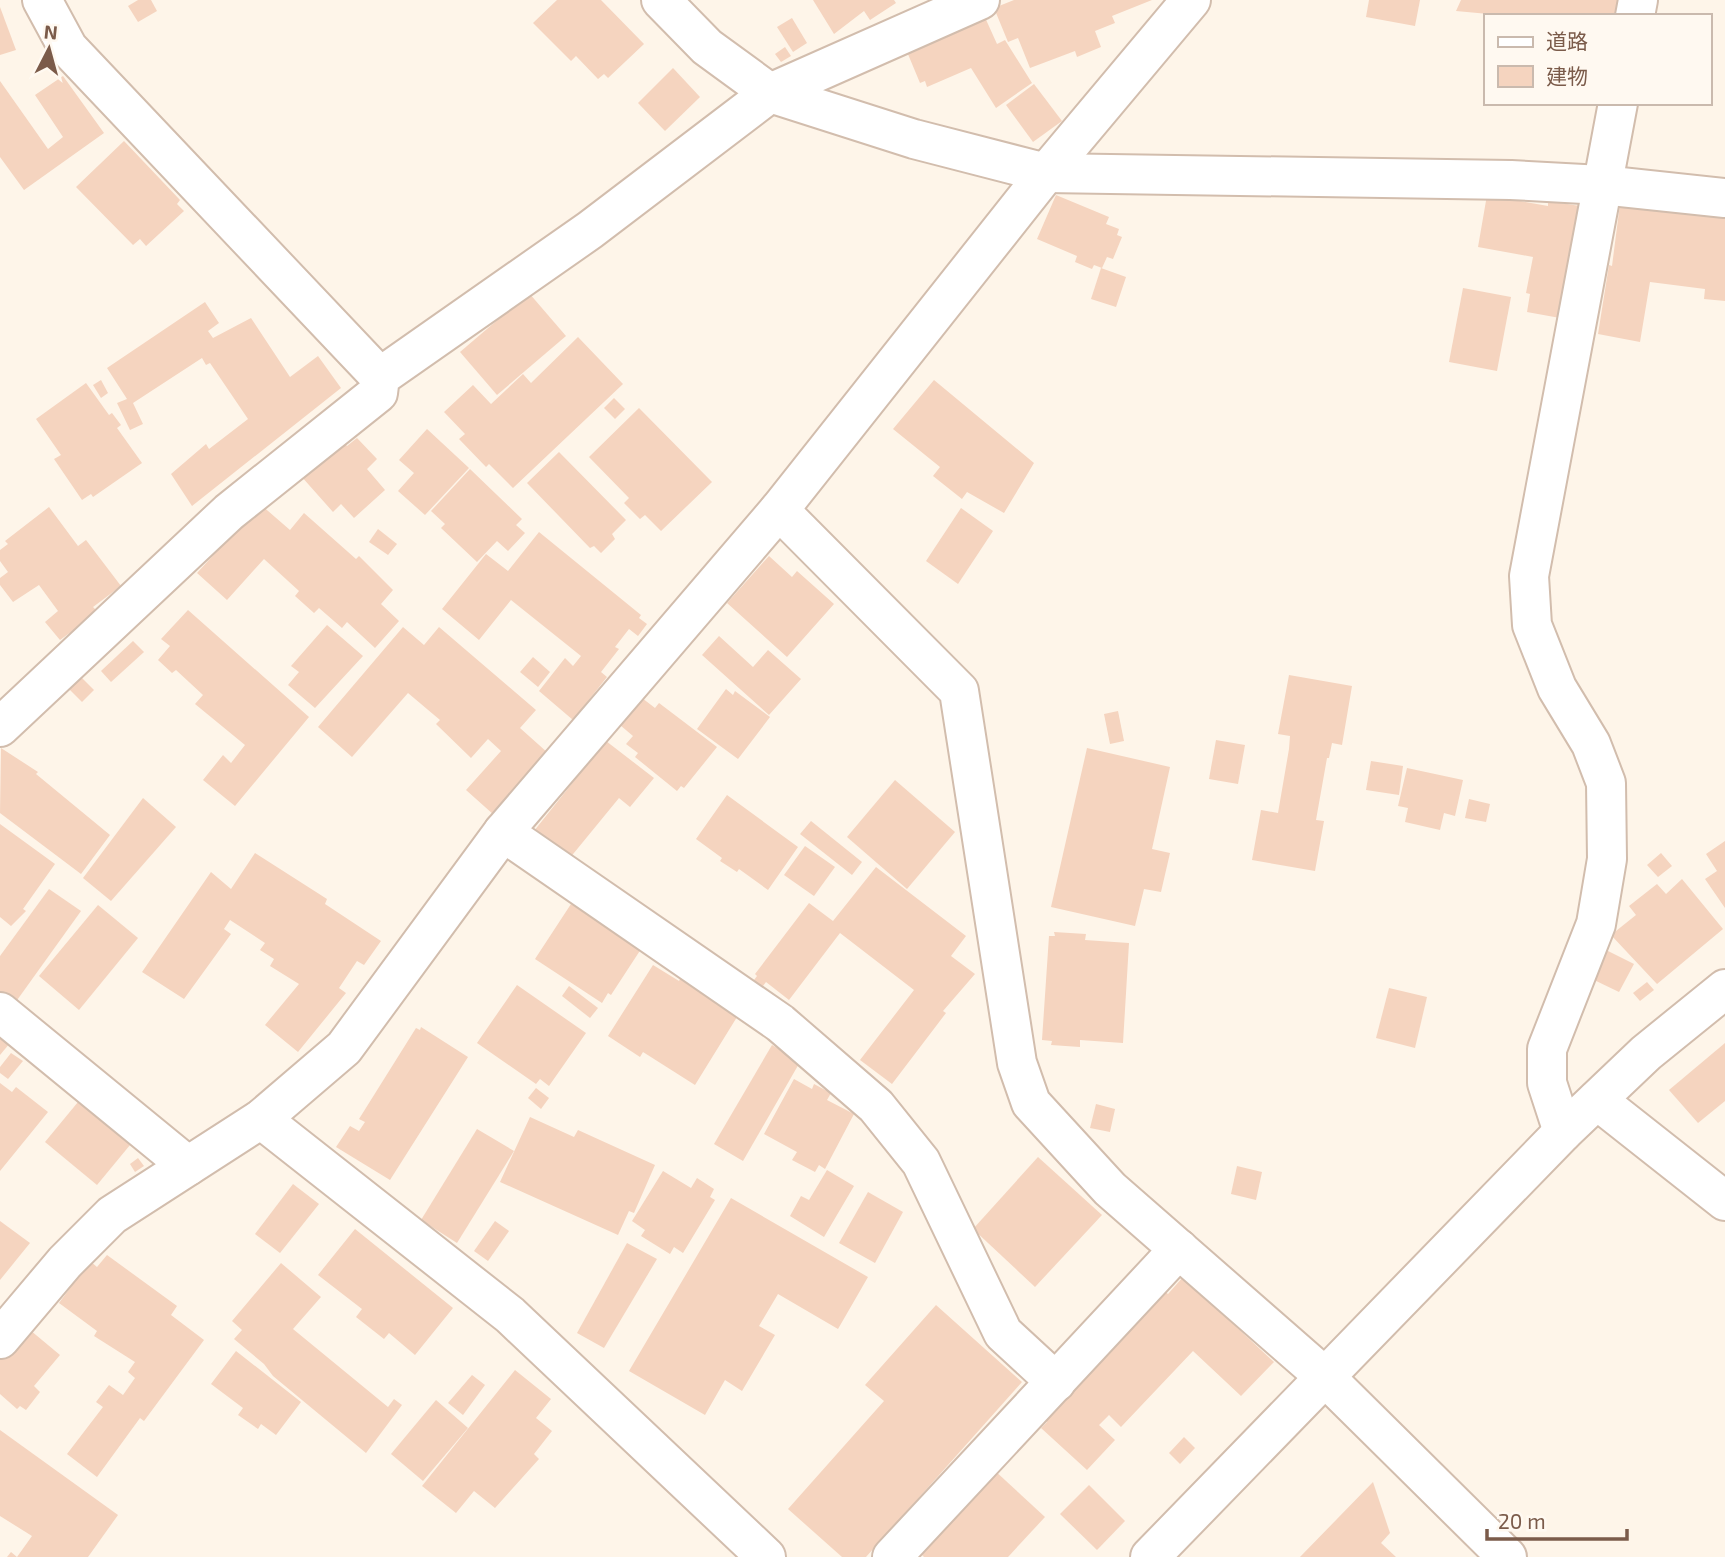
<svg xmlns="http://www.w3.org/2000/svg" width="1725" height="1557" viewBox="0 0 1725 1557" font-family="'Exo 2','Noto Sans JP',sans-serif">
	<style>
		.building { fill: #f5d4bf }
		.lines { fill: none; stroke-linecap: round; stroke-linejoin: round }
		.minor-casing { stroke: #d2bdad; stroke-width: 42 }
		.tertiary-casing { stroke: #d2bdad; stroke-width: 42 }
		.minor { stroke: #fff; stroke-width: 38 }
		.tertiary { stroke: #fff; stroke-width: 38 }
	</style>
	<rect width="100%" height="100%" fill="#fef5e9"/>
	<g class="building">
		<polygon points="138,0 151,0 157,11 138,22 128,6"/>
		<polygon points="557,0 601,0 644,44 608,78 604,74 598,79 576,56 571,61 533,23"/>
		<polygon points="813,0 894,0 896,3 870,20 864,11 834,34"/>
		<polygon points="1014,0 1152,0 1112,16 1115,23 1095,31 1101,47 1077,57 1075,51 1030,68 1018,38 1008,42 994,8"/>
		<polygon points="1369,0 1420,0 1415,26 1366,17"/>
		<polygon points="1461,0 1620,0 1619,16 1510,16 1456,11"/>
		<polygon points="0,7 16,50 0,55"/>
		<polygon points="983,13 997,44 1005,40 1032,83 996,108 971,68 927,87 925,81 920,83 905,47"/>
		<polygon points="792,18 807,43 793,52 777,27"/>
		<polygon points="785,47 791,56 781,62 775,54"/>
		<polygon points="673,68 700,97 665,131 638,103"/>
		<polygon points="63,76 104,133 24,190 0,157 0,81 48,149 63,137 35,95"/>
		<polygon points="1034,84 1062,121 1033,142 1006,105"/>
		<polygon points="124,141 180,200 177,204 184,211 146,246 140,239 133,245 76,187"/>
		<polygon points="1056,195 1109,217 1106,224 1119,229 1117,235 1122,237 1113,259 1107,257 1102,268 1094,265 1092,269 1075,262 1077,256 1037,239"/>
		<polygon points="1487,195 1548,206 1548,201 1580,206 1560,318 1527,312 1530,294 1526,293 1533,257 1478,247"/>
		<polygon points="1620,204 1725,216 1725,301 1704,299 1705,289 1650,282 1640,342 1598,334 1609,265 1612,266"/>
		<polygon points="1101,268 1126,277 1116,307 1091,299"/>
		<polygon points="1463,288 1511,297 1497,371 1449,362"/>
		<polygon points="529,293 566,336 497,395 460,352"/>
		<polygon points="205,302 219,323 208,331 213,338 251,318 290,377 318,356 341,388 192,506 171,474 206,444 209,449 248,419 210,363 206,365 202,358 133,403 143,424 130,430 117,403 127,399 107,368"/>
		<polygon points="578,337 623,384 513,488 489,464 486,467 459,439 465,434 444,412 473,385 491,404 523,374 531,383"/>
		<polygon points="101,380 108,393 101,398 93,385"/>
		<polygon points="934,380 1034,463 1004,513 967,492 962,499 933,476 940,467 893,429"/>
		<polygon points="86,383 109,415 112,413 121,425 117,428 142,463 93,497 91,494 82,500 54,459 61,455 36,419"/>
		<polygon points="614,398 625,409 615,419 604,408"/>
		<polygon points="639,408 712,482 661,531 645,515 640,519 624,503 629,498 589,457"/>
		<polygon points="427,429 469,468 425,515 398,491 414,473 399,460"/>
		<polygon points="357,438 377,459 367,469 385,490 354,518 341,504 333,512 301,476 341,439 347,446"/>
		<polygon points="559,452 626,520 612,534 615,539 601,553 594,546 590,548 527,483"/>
		<polygon points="470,469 522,519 516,525 525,533 508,551 497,541 477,562 441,528 445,524 431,511"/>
		<polygon points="260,504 290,530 304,513 356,559 359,556 393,590 381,604 399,621 375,648 347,622 342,628 319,608 314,613 295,596 299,591 264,559 227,600 197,573"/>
		<polygon points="49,507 78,546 86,540 121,586 93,607 98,612 60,640 45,622 58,611 39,585 13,602 0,585 0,578 8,572 0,561 0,550 8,544 5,541"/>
		<polygon points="961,508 993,531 958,584 926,561"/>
		<polygon points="378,529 397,544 388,555 369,542"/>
		<polygon points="539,532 641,615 639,618 647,624 638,636 629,629 615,647 619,649 601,672 607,677 573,720 539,691 565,658 573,666 581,656 511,600 479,640 442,609 486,554 508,571"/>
		<polygon points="769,556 792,577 797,571 834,604 787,657 727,603"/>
		<polygon points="188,610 309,717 235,806 203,780 223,755 231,763 245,745 195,704 203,695 176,670 172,673 158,660 170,646 161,639"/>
		<polygon points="327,625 363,656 315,708 288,685 299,672 291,666"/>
		<polygon points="403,627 424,645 439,627 536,710 520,728 548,753 494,815 466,790 501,751 488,739 471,758 436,724 440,720 408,693 352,757 318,727"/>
		<polygon points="719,636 753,667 768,650 801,679 769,715 702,655"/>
		<polygon points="133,641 144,652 111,682 101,671"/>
		<polygon points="533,657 550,672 538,687 520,672"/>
		<polygon points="1289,675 1352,686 1342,745 1332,743 1329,758 1327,758 1316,820 1324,821 1315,871 1252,860 1261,810 1278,813 1289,749 1290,736 1278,734"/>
		<polygon points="81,677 94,690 82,702 69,689"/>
		<polygon points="726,689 733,695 735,691 770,717 738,759 697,729"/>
		<polygon points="642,698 655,708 659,703 717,747 684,788 681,786 677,791 635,757 638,753 626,744 633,736 620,725"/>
		<polygon points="1118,711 1124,741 1110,744 1104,714"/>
		<polygon points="1216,740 1245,745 1238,784 1209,779"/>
		<polygon points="606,741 654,778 630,807 619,798 569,859 534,831"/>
		<polygon points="1,748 38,772 36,774 110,835 81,874 0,813"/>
		<polygon points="1087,748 1170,767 1152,849 1170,853 1161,892 1144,889 1135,926 1051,907"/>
		<polygon points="1371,761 1403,766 1399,795 1366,790"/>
		<polygon points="1407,768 1463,780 1455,816 1444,813 1440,830 1405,822 1408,808 1398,806"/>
		<polygon points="895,780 955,832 907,889 847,837"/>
		<polygon points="727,795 798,847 768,890 739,869 737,872 720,861 722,858 696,839"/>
		<polygon points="143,798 176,827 111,901 83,878"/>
		<polygon points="1469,799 1490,804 1486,822 1465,818"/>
		<polygon points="811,821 862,862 852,875 800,834"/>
		<polygon points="0,824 55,864 23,909 26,911 11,926 0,917"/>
		<polygon points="1725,841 1725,908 1705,879 1717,871 1706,854"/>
		<polygon points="805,846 835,867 814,896 784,875"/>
		<polygon points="255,853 327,899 325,904 381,941 364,965 357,961 339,988 346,993 298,1052 265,1025 299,984 270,966 274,959 260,950 265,943 230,920 224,929 231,934 184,999 142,972 211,872 231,889"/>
		<polygon points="1661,853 1672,866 1658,877 1647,865"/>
		<polygon points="876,867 966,936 951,956 975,974 943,1011 946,1013 892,1084 860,1060 914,990 840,933 789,1000 766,982 759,991 751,984 757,976 755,974 809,903 833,921"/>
		<polygon points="1682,879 1723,929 1657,984 1611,935 1636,915 1629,906 1657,884 1666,894"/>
		<polygon points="49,889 81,911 15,1003 0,993 0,956"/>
		<polygon points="576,902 643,946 611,995 608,993 602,1003 535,959 571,904 574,906"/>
		<polygon points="98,905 138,938 79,1010 39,976"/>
		<polygon points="1054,932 1086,934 1085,940 1129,943 1123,1043 1080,1040 1080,1047 1051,1045 1052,1041 1042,1040 1049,936 1055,936"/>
		<polygon points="1606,950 1634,964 1619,992 1592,979"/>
		<polygon points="653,965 679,981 682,975 720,998 716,1004 737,1017 695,1085 643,1052 640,1057 608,1036"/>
		<polygon points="1647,982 1654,990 1640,1001 1633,993"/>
		<polygon points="517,985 586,1033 549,1086 540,1079 536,1084 477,1043"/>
		<polygon points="569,986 598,1008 590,1018 562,996"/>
		<polygon points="1389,988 1427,997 1415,1048 1376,1038"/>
		<polygon points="421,1027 468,1057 390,1180 336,1147 350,1126 359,1131 365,1122 359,1119 416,1028 420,1030"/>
		<polygon points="0,1036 10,1043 0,1055"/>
		<polygon points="1725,1043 1725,1101 1698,1123 1669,1090"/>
		<polygon points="772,1045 800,1062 743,1161 714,1144"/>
		<polygon points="11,1053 23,1061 8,1079 0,1073 0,1067"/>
		<polygon points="794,1079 812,1089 814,1084 831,1093 827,1100 854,1114 825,1169 819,1165 815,1172 792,1160 797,1152 764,1134"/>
		<polygon points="0,1083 12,1092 16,1087 48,1112 0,1171"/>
		<polygon points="536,1088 549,1098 541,1109 528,1098"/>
		<polygon points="78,1102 130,1145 97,1185 45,1142"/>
		<polygon points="1096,1104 1115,1109 1110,1132 1090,1128"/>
		<polygon points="530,1117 574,1137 578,1130 655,1165 634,1213 629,1211 618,1235 500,1182"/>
		<polygon points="477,1129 514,1151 457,1243 421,1220"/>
		<polygon points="1038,1157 1102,1215 1035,1287 973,1229"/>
		<polygon points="138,1158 144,1166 135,1172 130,1164"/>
		<polygon points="1237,1166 1262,1172 1256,1200 1231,1194"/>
		<polygon points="827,1170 854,1186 824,1237 790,1216 801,1196 809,1200"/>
		<polygon points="663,1171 691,1188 697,1178 714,1189 710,1197 715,1200 683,1253 674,1247 670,1254 641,1236 645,1230 632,1221"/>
		<polygon points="293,1184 319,1204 280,1253 255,1234"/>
		<polygon points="868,1192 903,1212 875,1263 839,1243"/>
		<polygon points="731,1198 868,1277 838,1329 778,1294 759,1326 775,1335 742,1391 725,1380 705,1415 629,1371"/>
		<polygon points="0,1221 30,1243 0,1280"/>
		<polygon points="495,1221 509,1231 488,1261 474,1251"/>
		<polygon points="355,1229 453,1308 415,1355 389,1333 384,1339 356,1317 362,1309 318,1275"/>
		<polygon points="627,1243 657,1259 604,1348 577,1333"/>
		<polygon points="107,1255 177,1306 171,1315 204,1340 144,1421 140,1418 97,1477 67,1454 103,1407 96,1402 109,1385 123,1395 135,1378 128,1372 135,1362 94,1336 97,1331 59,1303 90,1261 97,1267"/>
		<polygon points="281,1263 321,1297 293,1329 388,1407 394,1399 402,1405 366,1453 273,1376 264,1364 234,1339 242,1330 232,1321"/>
		<polygon points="1183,1277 1274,1362 1241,1396 1193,1351 1121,1427 1109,1415 1099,1425 1115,1440 1087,1470 1041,1428 1047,1422 1045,1420 1162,1289 1168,1294"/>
		<polygon points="936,1305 1022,1382 866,1557 842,1557 788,1509 884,1401 865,1385"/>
		<polygon points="24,1325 60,1355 34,1386 40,1392 26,1410 20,1406 17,1409 0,1394 0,1354"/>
		<polygon points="236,1351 301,1402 276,1435 261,1424 258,1429 238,1415 243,1408 211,1384"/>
		<polygon points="515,1370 551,1399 536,1418 552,1431 534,1454 539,1459 495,1508 474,1491 456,1513 422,1486"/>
		<polygon points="472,1375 485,1385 463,1415 448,1403"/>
		<polygon points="436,1400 468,1428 423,1481 391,1454"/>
		<polygon points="0,1430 118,1515 88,1557 7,1557 11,1552 17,1557 32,1536 0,1516"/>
		<polygon points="1184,1437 1195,1448 1180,1464 1169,1453"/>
		<polygon points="993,1469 1045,1517 1008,1557 924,1557 918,1551"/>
		<polygon points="1373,1482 1390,1533 1381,1543 1396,1557 1300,1557"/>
		<polygon points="1089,1485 1125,1521 1097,1550 1060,1514"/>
	</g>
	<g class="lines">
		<g class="minor-casing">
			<g id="minor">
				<polyline points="42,0 68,48 380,377"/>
				<polyline points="661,0 707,47 770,93 914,139 1046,173 1511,180 1602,185 1725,198"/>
				<polyline points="1635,16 1638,0"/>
				<polyline points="779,510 959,691 1017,1063 1031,1103 1110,1189 1325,1377 1507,1557"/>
				<polyline points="0,727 229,512 378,393 380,377 590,230 770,93 980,0"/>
				<polyline points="503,832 780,1023 876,1106 921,1162 1003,1333 1056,1382"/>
				<polyline points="0,1012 188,1166"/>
				<polyline points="1597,1100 1725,1201"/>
				<polyline points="261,1119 510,1315 766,1557"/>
				<polyline points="1563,1132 1547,1083 1547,1049 1596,924 1607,859 1606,783 1591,744 1557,688 1532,625 1529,576 1618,103"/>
				<polyline points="0,1339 65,1262 112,1215 261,1119 344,1048 503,832 779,510 1046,173 1191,0"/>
				<polyline points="892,1557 1179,1249"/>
			</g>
		</g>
		<g class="tertiary-casing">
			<polyline id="tertiary" points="1150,1557 1563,1132 1646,1053 1725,989"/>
		</g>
		<use href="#minor" class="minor"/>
		<use href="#tertiary" class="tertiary"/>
	</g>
	<rect x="1484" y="14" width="228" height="91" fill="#fff9f1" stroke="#cabaae" stroke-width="2"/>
	<rect x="1498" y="37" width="35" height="10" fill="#ffffff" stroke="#cabaae" stroke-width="2"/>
	<text x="1546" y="49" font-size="21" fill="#7b5b4a">道路</text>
	<rect x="1498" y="66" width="35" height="21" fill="#f5d4bf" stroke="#cabaae" stroke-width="2"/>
	<text x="1546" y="84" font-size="21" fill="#7b5b4a">建物</text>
	<g transform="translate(49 49) rotate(6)" stroke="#fff9f1" stroke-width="5" paint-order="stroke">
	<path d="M0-5L12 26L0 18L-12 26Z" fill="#7b5b4a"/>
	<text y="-10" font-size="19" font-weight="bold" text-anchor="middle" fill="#7b5b4a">N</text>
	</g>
	<path d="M1487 1529v10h140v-10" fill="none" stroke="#7b5b4a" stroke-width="3.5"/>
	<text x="1498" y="1529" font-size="21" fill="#7b5b4a" stroke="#fff9f1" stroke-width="5" paint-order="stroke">20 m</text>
</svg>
